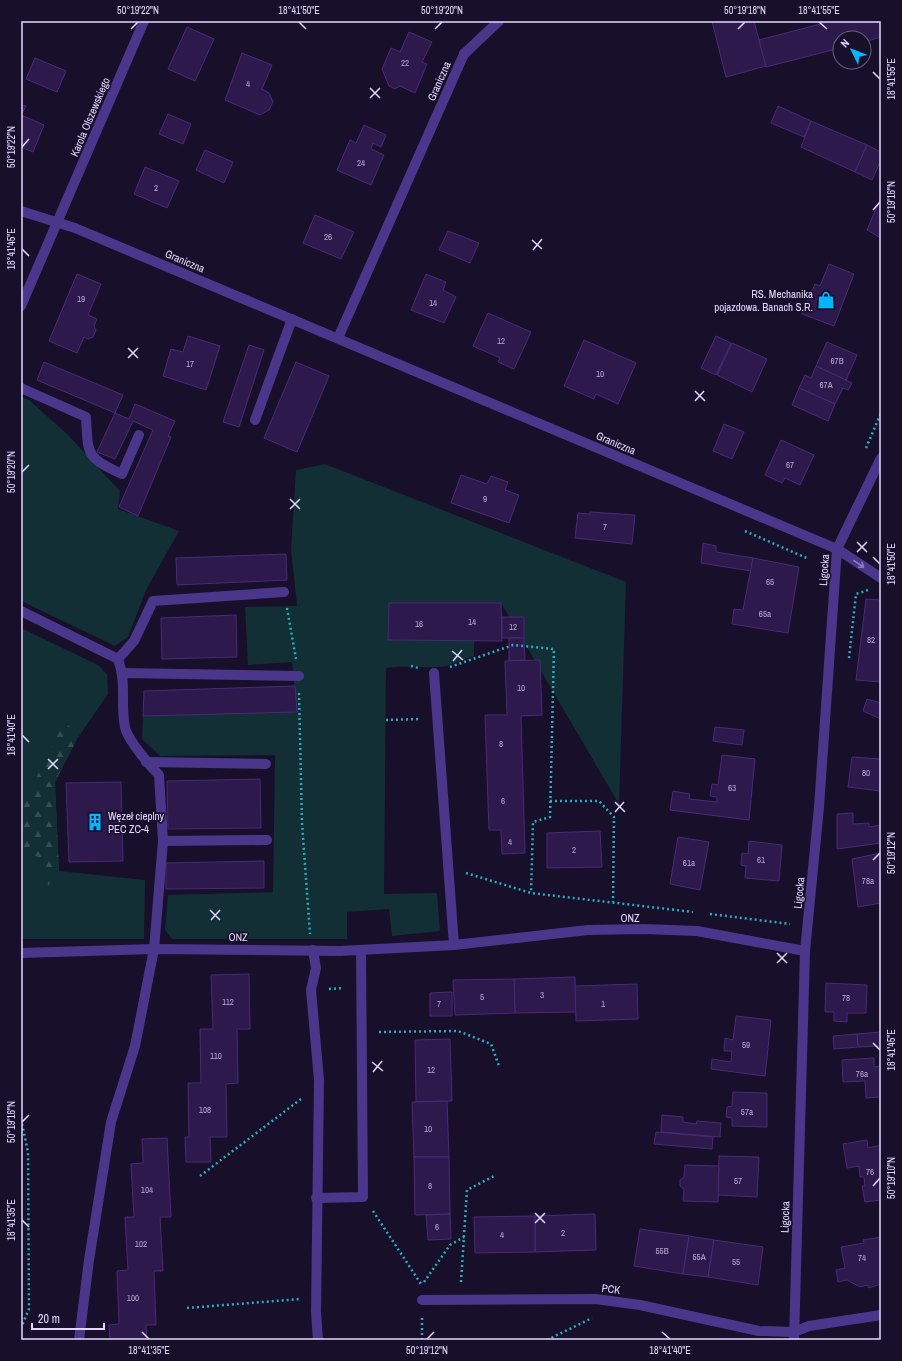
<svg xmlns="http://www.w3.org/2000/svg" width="902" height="1361" viewBox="0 0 902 1361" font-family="'Archivo Narrow',sans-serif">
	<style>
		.grass { fill: #112f34 }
		.forest { fill: url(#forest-firs) }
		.building { fill: #2d194c; stroke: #492a79 }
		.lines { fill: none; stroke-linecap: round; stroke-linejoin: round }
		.path { stroke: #28aec2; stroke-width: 2.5; stroke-dasharray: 2 3; stroke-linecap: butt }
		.service { stroke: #4a378b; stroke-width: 10 }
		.minor { stroke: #4a378b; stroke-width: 10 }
		.tertiary { stroke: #4a378b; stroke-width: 10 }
		.oneway { stroke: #8f7fbf }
		.ticks { fill: none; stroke: #e3d7ff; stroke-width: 1.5 }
		.labels { text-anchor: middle; stroke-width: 3.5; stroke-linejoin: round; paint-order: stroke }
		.number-label { font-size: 9px; fill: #b6a8d2 }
		.street-label { font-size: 11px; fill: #e3d7ff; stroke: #180f2a }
		.poi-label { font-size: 11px; fill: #e3d7ff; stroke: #180f2a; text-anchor: end }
		.neatline { fill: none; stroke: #e3d7ff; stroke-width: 1.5 }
		.ticks-label { font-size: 10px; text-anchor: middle; fill: #e3d7ff }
	</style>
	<defs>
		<pattern id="forest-firs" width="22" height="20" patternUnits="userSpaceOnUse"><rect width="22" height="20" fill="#112f34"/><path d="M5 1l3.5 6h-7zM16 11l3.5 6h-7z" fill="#344c52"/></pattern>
	</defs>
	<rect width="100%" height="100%" fill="#180f2a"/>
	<g class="grass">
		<polygon points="21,397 29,400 67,434 120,491 118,509 179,531 146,590 128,637 115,646 21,601"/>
		<path d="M 325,464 L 626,582 L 619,804 L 501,603 L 389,603 L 388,640 L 474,641 L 474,656 C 463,660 450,666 439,667 C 421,668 403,665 386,668 L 384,894 L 437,893 L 440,931 L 392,936 L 389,909 L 347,912 L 347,939 L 172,939 L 165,930 L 168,895 L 273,892 L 275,755 L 160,756 L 142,739 L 143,716 L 297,711 L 292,662 L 248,665 L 245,607 L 297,606 L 291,550 L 296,470 Z"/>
		<polygon points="21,628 98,665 107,674 108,694 77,739 55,782 59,871 145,880 144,939 21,939"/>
	</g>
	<polygon class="forest" points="65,720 77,739 55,782 59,871 48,886 43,859 21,850 21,808"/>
	<g class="building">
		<polygon points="712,21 754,21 766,66 726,77"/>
		<polygon points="832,21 881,21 881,37 864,42 864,38 840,38 840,48 766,67 759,40"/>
		<polygon points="187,27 214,39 195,81 168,69"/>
		<polygon points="409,32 432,42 422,62 427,64 415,93 400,86 395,89 389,86 382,69 391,48 400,52"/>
		<polygon points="242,53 272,65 262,89 269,93 273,102 269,110 260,115 225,100"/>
		<polygon points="35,58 66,71 57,92 26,79"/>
		<polygon points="21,105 26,106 21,115 44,125 33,152 21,147"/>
		<polygon points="778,106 811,121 804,137 771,123"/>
		<polygon points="168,114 191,124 183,144 159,134"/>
		<polygon points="811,121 867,145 855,172 801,147"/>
		<polygon points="364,125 386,135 381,147 373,143 371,149 384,155 371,185 337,170 350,140 356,143"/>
		<polygon points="867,145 881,152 881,160 872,180 855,172"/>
		<polygon points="205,150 233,162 224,183 196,170"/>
		<polygon points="145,167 179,181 167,208 134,194"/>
		<polygon points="881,197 881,238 867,230"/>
		<polygon points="315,215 354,232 341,259 303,243"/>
		<polygon points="448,231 479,243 470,263 439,250"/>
		<polygon points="829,264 854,274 834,326 802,314 815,284 820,286"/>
		<polygon points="77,274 101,284 88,315 97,319 94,326 96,330 93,337 88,339 84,337 77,353 49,341"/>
		<polygon points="426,274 446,282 443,290 456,297 444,323 411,310"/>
		<polygon points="488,313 531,332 514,369 498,362 500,358 473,346"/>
		<polygon points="188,336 220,346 206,390 163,376 171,349 183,352"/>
		<polygon points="716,336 731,343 716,375 701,368"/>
		<polygon points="584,340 636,363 618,404 596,394 594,399 564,386"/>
		<polygon points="827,342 857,355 846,380 816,366"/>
		<polygon points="732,343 767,359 752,392 717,375"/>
		<polygon points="249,345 264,350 239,427 223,422"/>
		<polygon points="44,362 123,395 115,413 37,380"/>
		<polygon points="296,362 329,376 297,452 264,438"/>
		<polygon points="816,366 852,383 848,390 843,388 835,404 799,388 805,375 811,378"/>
		<polygon points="799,388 835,404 828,421 792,405"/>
		<polygon points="135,404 175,421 168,436 171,437 138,516 119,507 153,430 133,421 115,459 97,452 115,413 129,419"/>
		<polygon points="724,424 744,432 732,459 713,451"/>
		<polygon points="781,440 814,455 800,485 785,478 782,483 765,475"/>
		<polygon points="461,475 487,484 491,476 508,482 505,490 519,495 509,523 451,503"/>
		<polygon points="590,512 635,515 632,544 575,538 578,513 590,514"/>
		<polygon points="703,543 716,546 716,552 753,558 751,571 701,563"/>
		<polygon points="286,554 287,580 177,585 176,558"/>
		<polygon points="753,558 799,567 788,633 732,624 734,609 743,610"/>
		<polygon points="866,599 881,600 881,682 856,680"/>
		<polygon points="389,603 501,603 502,641 388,640"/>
		<polygon points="236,615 237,657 162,659 161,618"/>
		<rect x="502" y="617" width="22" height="21"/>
		<polygon points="509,638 524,638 525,660 509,661"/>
		<polygon points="540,660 542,715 521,716 525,853 502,854 501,830 489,830 485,715 507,715 505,661"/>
		<polygon points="295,686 297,712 143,716 144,691"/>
		<polygon points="867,699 881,703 881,719 863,711"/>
		<polygon points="715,727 744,730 742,745 713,741"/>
		<polygon points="722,755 755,759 749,820 670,810 673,791 690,794 689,799 717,802 717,797 710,796 712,784 718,785"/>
		<polygon points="852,757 881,759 881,791 848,787"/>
		<polygon points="260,779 261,828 168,829 167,781"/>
		<polygon points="121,782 123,861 69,862 66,783"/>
		<polygon points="853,813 853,824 869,823 869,827 881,825 881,843 837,849 837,814"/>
		<polygon points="600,831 602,867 547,868 547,833"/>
		<polygon points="678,837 709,842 700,890 670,884"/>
		<polygon points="749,841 782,845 779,881 745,878 746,866 741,865 742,853 748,854"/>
		<polygon points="881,853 881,903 858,907 852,859"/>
		<polygon points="264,861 264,888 166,889 166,863"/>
		<polygon points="249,974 250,1029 237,1029 238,1083 226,1084 227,1137 210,1137 211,1162 186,1162 185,1137 189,1137 188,1083 201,1083 200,1029 213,1029 211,975"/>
		<polygon points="575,977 576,1012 515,1013 514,979"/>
		<polygon points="514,979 515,1013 455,1015 453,980"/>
		<polygon points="826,983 867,985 866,1013 847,1013 847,1022 834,1021 834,1012 825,1012"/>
		<polygon points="637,984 638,1019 576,1021 575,986"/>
		<polygon points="452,992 452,1016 430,1016 430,993"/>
		<polygon points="736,1016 771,1020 765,1076 711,1069 712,1059 731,1062 732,1051 724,1051 725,1038 733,1040"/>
		<polygon points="881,1032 881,1046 858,1047 857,1034"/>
		<polygon points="857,1034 858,1047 834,1049 833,1036"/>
		<polygon points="450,1039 452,1101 416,1102 415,1040"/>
		<polygon points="874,1058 874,1067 881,1066 881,1102 880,1097 866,1098 865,1081 843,1082 842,1060"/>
		<polygon points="733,1092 767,1093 767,1127 732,1126 732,1118 726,1117 727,1107 732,1106"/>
		<polygon points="447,1101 449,1157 414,1157 412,1102"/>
		<polygon points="662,1115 683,1117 683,1122 696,1124 697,1121 721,1123 720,1137 661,1132"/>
		<polygon points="656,1132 713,1137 712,1149 654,1144"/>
		<polygon points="167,1138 171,1217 160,1217 163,1271 154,1271 156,1325 146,1325 147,1340 110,1340 109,1325 119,1324 117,1271 128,1270 125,1217 134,1217 131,1164 143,1163 142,1139"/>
		<polygon points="867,1140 868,1148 881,1145 881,1200 865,1202 862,1186 865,1186 864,1177 860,1177 859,1166 847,1168 843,1144"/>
		<polygon points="719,1156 759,1157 757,1197 718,1195"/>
		<polygon points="414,1157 449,1157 450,1214 415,1215"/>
		<polygon points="685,1165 719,1166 718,1202 683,1201 684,1189 680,1186 680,1180 684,1177"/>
		<polygon points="450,1214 451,1239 428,1240 426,1215"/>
		<polygon points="595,1214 596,1250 535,1252 535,1216"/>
		<polygon points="535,1216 535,1252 475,1253 474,1217"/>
		<polygon points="640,1229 689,1236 683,1274 634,1266"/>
		<polygon points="689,1236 714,1240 708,1277 683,1274"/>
		<polygon points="881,1237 881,1284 869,1288 867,1285 860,1287 847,1280 838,1282 836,1270 845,1268 841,1247 864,1243 863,1240"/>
		<polygon points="714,1240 763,1247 758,1285 708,1277"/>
	</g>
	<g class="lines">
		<g class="path">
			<polyline points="866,448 881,413"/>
			<polyline points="745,531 809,559"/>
			<polyline points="287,608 296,659"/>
			<polyline points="849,658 856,594 868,590"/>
			<polyline points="411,666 418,668"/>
			<polyline points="450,667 513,645 554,649 550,817 533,822 531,893"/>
			<polyline points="299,693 302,823 310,934"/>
			<polyline points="386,720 421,719"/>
			<polyline points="550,801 599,801 614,817 613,902"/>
			<polyline points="466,873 531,893 693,912"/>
			<polyline points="710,914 790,924"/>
			<polyline points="329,989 344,988"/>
			<polyline points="379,1032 458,1031 491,1044 499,1066"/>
			<polyline points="21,1119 28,1152 29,1309 21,1328"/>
			<polyline points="200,1176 301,1099"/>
			<polyline points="373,1211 421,1284"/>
			<polyline points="424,1282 450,1245 464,1237"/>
			<polyline points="461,1282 467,1190 496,1175"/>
			<polyline points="187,1308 300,1299"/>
			<polyline points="422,1340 422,1317"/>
			<polyline points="547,1340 592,1318"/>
		</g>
		<g class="service">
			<polyline points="464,54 499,21"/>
			<path d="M 21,388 L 86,417 C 88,456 86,457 122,474 L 139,435"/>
			<path d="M 21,611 L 118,659 C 127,684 120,703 125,727 C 127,739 150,766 159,775 L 163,841 L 154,949 L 135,1046 L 111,1122 L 89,1260 L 79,1340"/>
			<polyline points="118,659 134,641 153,601 284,592"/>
			<polyline points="123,673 299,676"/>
			<polyline points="434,673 454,945"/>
			<polyline points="146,762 266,764"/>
			<polyline points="163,841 267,840"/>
			<polyline points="313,950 316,968 311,990 319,1080 316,1312 318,1340"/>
			<polyline points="316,1198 363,1197 361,950"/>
		</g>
		<g class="minor">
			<polyline points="21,211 75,228 837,549 881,578"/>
			<polyline points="338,338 464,54"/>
			<polyline points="255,420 292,319"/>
			<polyline points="21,953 154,949 340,951 454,945 588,930 643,929 697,931 805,951"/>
			<polyline points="422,1300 596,1299 640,1305 759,1331 794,1332 809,1326 881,1315"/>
			<polyline points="794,1340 805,951 819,807 837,549 881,458"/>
		</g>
		<polyline class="tertiary" points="21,306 144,21"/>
	</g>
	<defs><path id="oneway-shaft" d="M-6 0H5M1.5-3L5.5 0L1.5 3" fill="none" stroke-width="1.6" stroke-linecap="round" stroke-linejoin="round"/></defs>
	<use class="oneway" href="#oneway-shaft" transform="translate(859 564) rotate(34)"/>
	<path class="ticks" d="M 299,22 L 306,29M 819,22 L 827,29M 131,29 L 138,22M 435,29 L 442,22M 738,29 L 745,22M 873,72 L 880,79M 370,88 L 380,98M 370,98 L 380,88M 22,147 L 29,139M 873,210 L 880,202M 532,240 L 542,249M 22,249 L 29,256M 533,250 L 542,239M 128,348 L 138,358M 128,358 L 138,348M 695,391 L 705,401M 695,401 L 704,391M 22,472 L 29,465M 290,499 L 300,509M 290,509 L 300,499M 857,542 L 867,552M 857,552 L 867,542M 873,557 L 880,564M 452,651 L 463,660M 453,661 L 462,650M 22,735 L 29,742M 48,759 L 58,769M 48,769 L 58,759M 615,802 L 625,812M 615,812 L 624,802M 873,860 L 880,853M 210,910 L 220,920M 211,920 L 220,910M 777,953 L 787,963M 777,963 L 787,953M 873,1043 L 880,1050M 372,1062 L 383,1071M 373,1072 L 382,1061M 22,1122 L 29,1115M 873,1186 L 880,1178M 535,1213 L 545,1223M 22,1220 L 29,1227M 535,1223 L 545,1213M 142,1332 L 149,1339M 662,1332 L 670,1339M 427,1339 L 434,1332"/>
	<defs>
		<g id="shop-bare" transform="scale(1.38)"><path d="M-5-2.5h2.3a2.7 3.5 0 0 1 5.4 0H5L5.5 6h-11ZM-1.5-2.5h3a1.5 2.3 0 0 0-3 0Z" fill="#03b6ff" stroke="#180f2a" stroke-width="2.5" paint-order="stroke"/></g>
		<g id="building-bare" transform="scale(1.38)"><path d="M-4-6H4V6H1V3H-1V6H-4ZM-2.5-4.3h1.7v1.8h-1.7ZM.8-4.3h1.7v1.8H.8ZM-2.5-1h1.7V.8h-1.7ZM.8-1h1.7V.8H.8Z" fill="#03b6ff" stroke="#180f2a" stroke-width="2.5" paint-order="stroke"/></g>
	</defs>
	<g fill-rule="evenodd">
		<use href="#shop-bare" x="826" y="300"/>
		<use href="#building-bare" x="95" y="822"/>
	</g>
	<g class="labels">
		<g class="number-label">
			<text x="405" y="66">22</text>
			<text x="248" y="87">4</text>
			<text x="361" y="166">24</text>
			<text x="156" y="191">2</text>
			<text x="328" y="240">26</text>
			<text x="81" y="302">19</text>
			<text x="433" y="306">14</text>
			<text x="501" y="344">12</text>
			<text x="837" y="364">67B</text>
			<text x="190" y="367">17</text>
			<text x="600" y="377">10</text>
			<text x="826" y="388">67A</text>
			<text x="790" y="468">67</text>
			<text x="485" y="502">9</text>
			<text x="605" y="530">7</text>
			<text x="770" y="585">65</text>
			<text x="765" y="617">65a</text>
			<text x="472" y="625">14</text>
			<text x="419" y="627">16</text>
			<text x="513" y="630">12</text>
			<text x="871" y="643">82</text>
			<text x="521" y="691">10</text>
			<text x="501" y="747">8</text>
			<text x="866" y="776">80</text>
			<text x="732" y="791">63</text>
			<text x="503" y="804">6</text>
			<text x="510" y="845">4</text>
			<text x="574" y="853">2</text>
			<text x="761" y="863">61</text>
			<text x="689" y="866">61a</text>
			<text x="868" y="884">78a</text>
			<text x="542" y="998">3</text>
			<text x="482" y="1000">5</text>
			<text x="846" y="1001">78</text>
			<text x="228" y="1005">112</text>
			<text x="439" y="1007">7</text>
			<text x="603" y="1007">1</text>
			<text x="746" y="1048">59</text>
			<text x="216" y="1059">110</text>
			<text x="431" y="1073">12</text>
			<text x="862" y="1077">76a</text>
			<text x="205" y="1113">108</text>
			<text x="747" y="1115">57a</text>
			<text x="428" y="1132">10</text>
			<text x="870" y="1175">76</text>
			<text x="738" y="1184">57</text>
			<text x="430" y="1189">8</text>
			<text x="147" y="1193">104</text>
			<text x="437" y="1230">6</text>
			<text x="563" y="1236">2</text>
			<text x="502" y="1238">4</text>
			<text x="141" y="1247">102</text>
			<text x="662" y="1254">55B</text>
			<text x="699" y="1260">55A</text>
			<text x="862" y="1261">74</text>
			<text x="736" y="1265">55</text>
			<text x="133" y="1301">100</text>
		</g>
		<g class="street-label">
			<text transform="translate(439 81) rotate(-66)" y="4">Graniczna</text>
			<text transform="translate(90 117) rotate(-67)" y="4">Karola Olszewskiego</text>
			<text transform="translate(185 261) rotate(23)" y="4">Graniczna</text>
			<text transform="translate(616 443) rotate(23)" y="4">Graniczna</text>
			<text transform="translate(824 570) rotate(-86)" y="4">Ligocka</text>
			<text transform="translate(799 893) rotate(-85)" y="4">Ligocka</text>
			<text x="630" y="922">ONZ</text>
			<text transform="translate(238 937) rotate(1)" y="4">ONZ</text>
			<text transform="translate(785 1217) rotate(-88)" y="4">Ligocka</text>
			<text transform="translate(611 1289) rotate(7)" y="4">PCK</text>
		</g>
		<g class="poi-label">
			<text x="813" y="298">RS. Mechanika<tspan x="813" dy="13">pojazdowa. Banach S.R.</tspan></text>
			<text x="108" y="820" text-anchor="start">Węzeł cieplny<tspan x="108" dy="13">PEC ZC-4</tspan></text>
		</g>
	</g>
	<rect width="902" height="1361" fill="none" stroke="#180f2a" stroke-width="44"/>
	<g transform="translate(852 50) rotate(313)"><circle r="19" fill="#180f2a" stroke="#695f7f"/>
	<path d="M0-3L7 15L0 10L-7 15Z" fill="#03b6ff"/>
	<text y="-6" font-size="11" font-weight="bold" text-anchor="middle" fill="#e3d7ff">N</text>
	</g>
	<path d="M32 1323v6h72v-6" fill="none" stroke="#e3d7ff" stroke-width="2"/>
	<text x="38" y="1323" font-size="12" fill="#e3d7ff" stroke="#180f2a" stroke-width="3" paint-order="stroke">20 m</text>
	<rect x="22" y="22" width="858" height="1317" class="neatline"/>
	<g class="ticks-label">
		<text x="138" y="14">50°19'22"N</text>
		<text x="299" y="14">18°41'50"E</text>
		<text x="442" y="14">50°19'20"N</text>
		<text x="745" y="14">50°19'18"N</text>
		<text x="819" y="14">18°41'55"E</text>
		<text transform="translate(891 79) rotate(-90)" y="4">18°41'55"E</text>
		<text transform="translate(11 147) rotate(-90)" y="4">50°19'22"N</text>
		<text transform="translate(891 202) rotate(-90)" y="4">50°19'16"N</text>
		<text transform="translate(11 249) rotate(-90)" y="4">18°41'45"E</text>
		<text transform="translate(11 472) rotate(-90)" y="4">50°19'20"N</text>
		<text transform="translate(891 564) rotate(-90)" y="4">18°41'50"E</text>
		<text transform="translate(11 735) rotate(-90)" y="4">18°41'40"E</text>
		<text transform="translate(891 853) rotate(-90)" y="4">50°19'12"N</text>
		<text transform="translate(891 1050) rotate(-90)" y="4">18°41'45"E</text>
		<text transform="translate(11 1122) rotate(-90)" y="4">50°19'16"N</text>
		<text transform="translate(891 1178) rotate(-90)" y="4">50°19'10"N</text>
		<text transform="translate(11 1220) rotate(-90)" y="4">18°41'35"E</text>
		<text x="149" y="1354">18°41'35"E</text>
		<text x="427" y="1354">50°19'12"N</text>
		<text x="670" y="1354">18°41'40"E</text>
	</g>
</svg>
